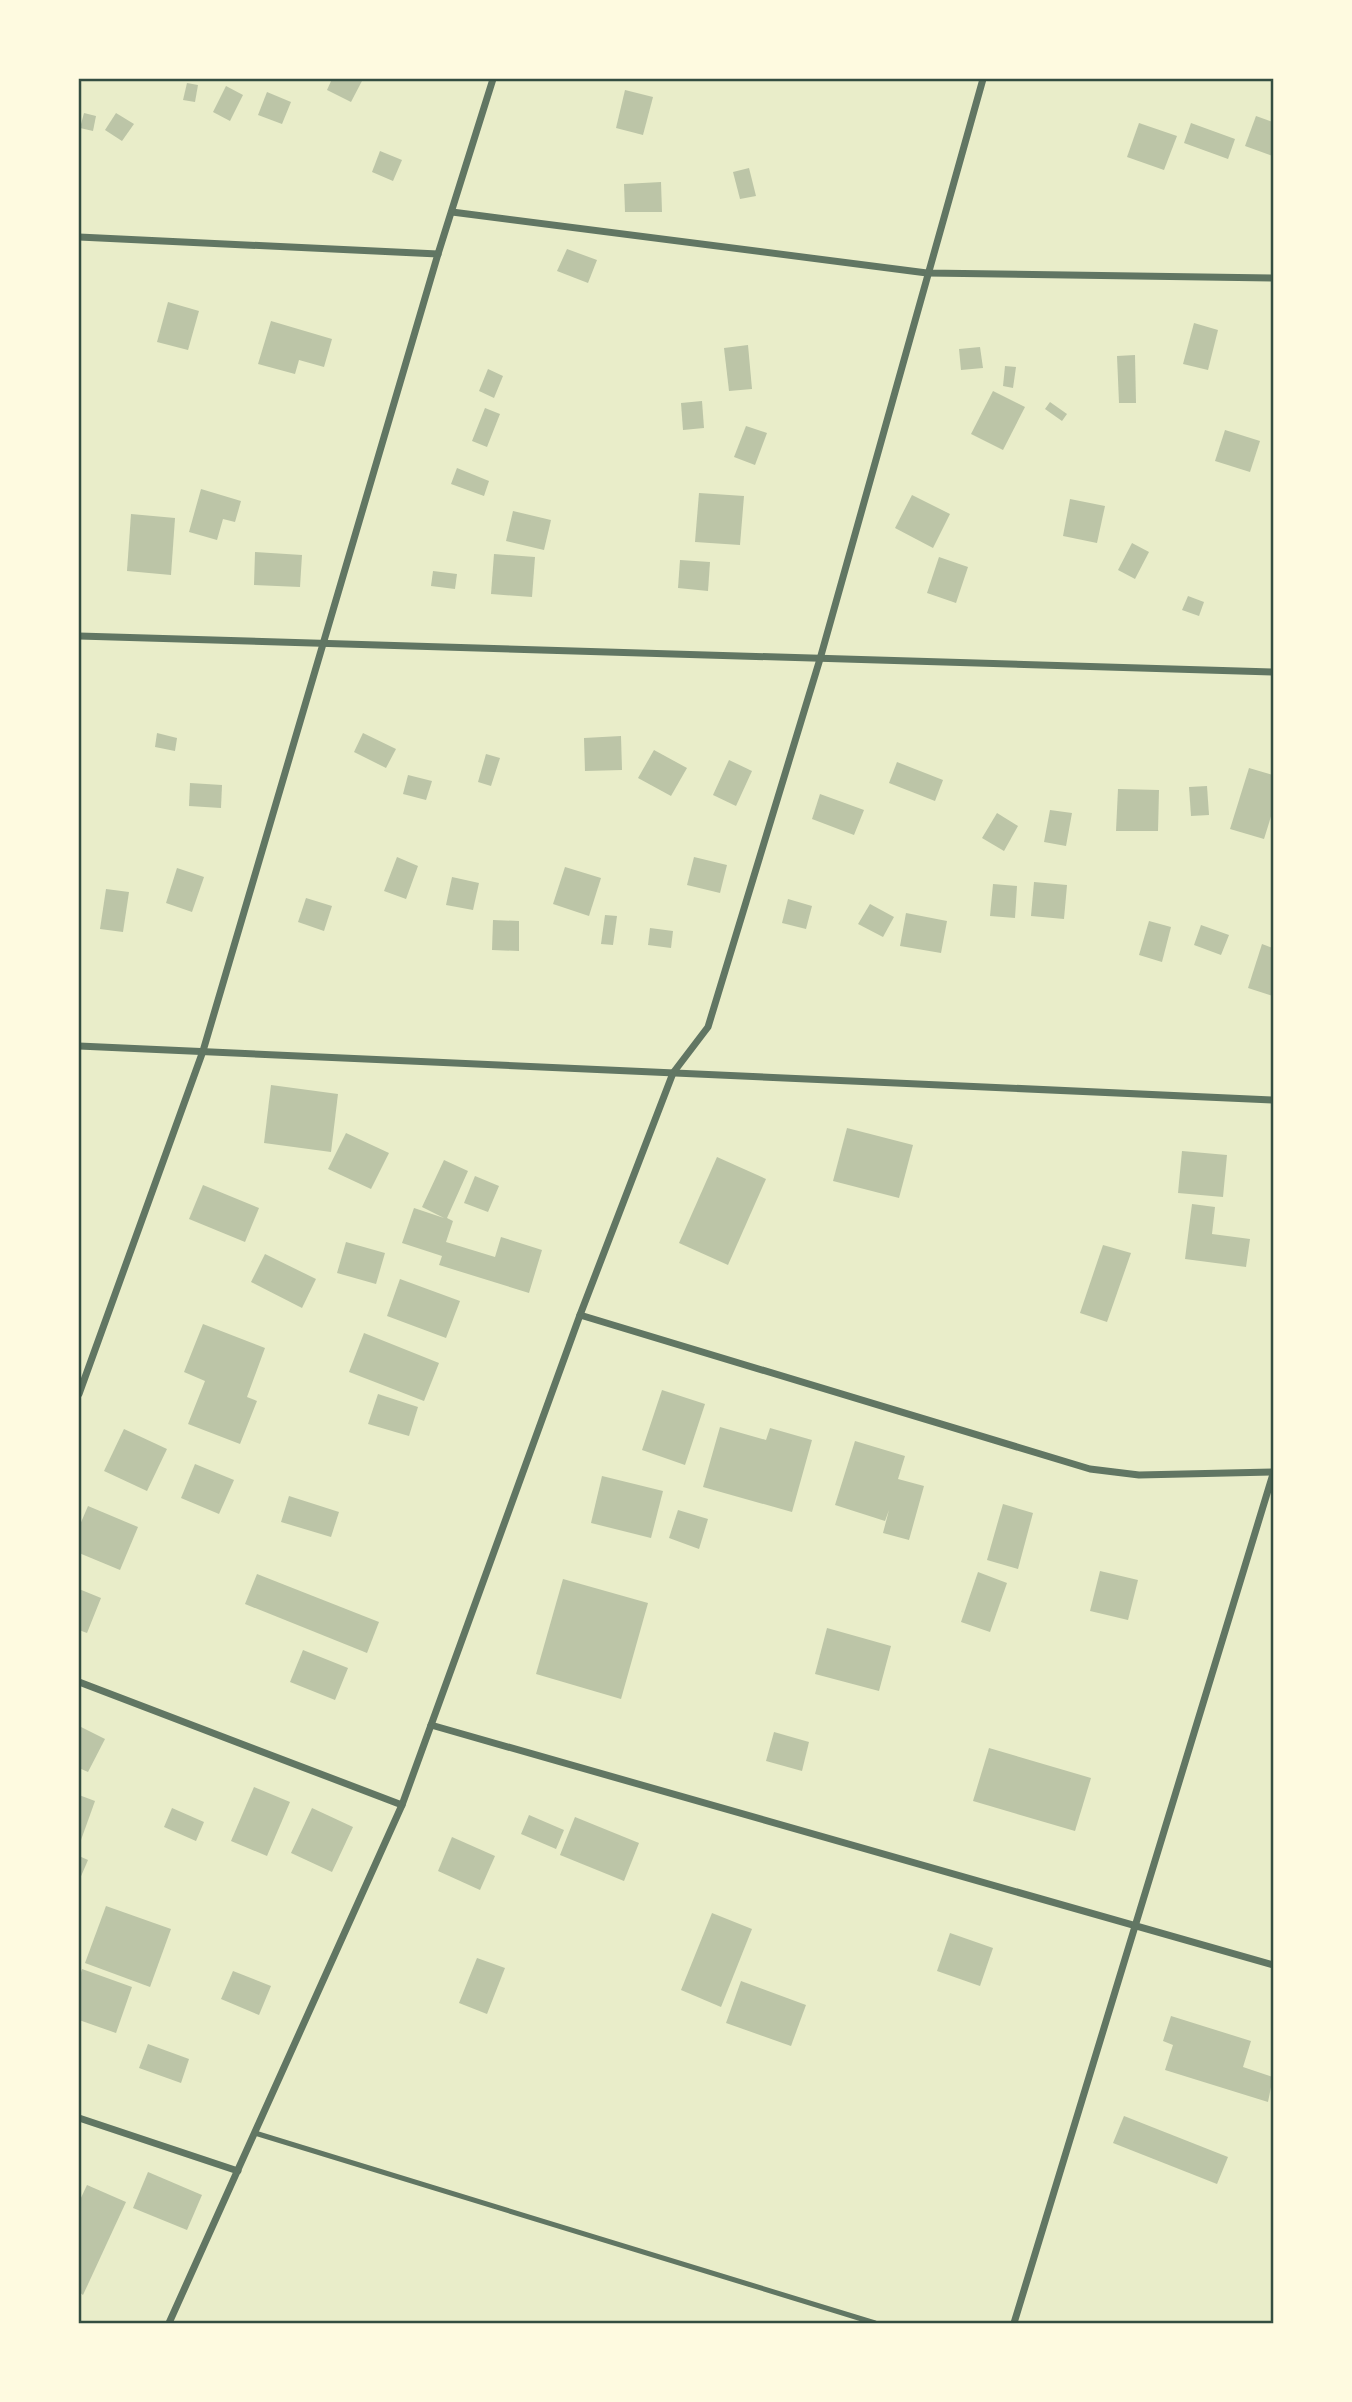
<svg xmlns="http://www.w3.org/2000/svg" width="1352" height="2402" viewBox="0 0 1352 2402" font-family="Manrope,sans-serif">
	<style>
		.building { fill: #bcc5a7 }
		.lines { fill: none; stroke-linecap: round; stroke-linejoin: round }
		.service { stroke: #617663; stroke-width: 5 }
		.minor { stroke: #617663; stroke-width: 7 }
		.neatline { fill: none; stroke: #344e41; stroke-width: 2.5 }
	</style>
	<rect width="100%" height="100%" fill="#e9edc9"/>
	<g class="building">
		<polygon points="332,79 363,79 351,102 327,90"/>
		<polygon points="187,83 198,85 195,102 183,100"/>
		<polygon points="226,86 243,95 230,121 213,112"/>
		<polygon points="625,90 653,97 643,135 616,128"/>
		<polygon points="267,92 291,102 282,124 258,115"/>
		<polygon points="84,113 96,116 93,131 80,128"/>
		<polygon points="116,113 134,124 122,141 105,130"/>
		<polygon points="1256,116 1273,122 1273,156 1245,146"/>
		<polygon points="1139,123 1177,136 1164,170 1127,157"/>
		<polygon points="1191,123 1235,139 1228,159 1184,143"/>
		<polygon points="380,151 402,160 393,181 372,172"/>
		<polygon points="749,168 756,196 740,199 733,172"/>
		<polygon points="661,182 662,212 625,212 624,184"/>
		<polygon points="567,249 597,260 588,283 557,271"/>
		<polygon points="168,302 199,311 188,350 157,342"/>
		<polygon points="271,321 332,339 324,367 299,360 295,374 258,364"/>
		<polygon points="1194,323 1218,330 1208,370 1183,364"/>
		<polygon points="748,345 752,389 729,391 724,348"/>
		<polygon points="980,347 983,368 961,370 959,349"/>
		<polygon points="1135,355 1136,403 1119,403 1117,356"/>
		<polygon points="1005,366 1016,367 1013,388 1003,386"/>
		<polygon points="488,369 503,376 494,398 479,391"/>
		<polygon points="993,391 1025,407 1003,450 971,434"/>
		<polygon points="702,401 704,428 683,430 681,403"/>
		<polygon points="1050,402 1067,414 1062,421 1045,409"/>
		<polygon points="485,408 500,414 487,447 472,441"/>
		<polygon points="746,426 767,433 755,465 734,457"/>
		<polygon points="1225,430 1260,441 1250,472 1215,461"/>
		<polygon points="457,468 489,481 484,496 451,484"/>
		<polygon points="201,489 241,501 235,522 223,519 217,540 189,532"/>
		<polygon points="699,493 744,496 740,545 695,542"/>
		<polygon points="912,495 950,514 933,548 895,528"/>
		<polygon points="1070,499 1105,506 1097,543 1063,536"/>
		<polygon points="513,511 551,520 544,550 506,541"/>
		<polygon points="131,514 175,518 171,575 127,571"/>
		<polygon points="1132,543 1149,552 1135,579 1118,570"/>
		<polygon points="255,552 302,555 300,587 254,585"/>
		<polygon points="494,554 535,557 532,597 491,594"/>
		<polygon points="939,557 968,567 956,603 927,593"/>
		<polygon points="680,560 710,562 708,591 678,588"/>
		<polygon points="433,571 457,574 455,589 431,586"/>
		<polygon points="1188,596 1204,602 1199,616 1182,610"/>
		<polygon points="157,733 177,738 175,751 155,747"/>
		<polygon points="363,733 396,749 386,768 354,752"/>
		<polygon points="621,736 622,770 585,771 584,738"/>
		<polygon points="654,750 687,768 671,796 638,778"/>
		<polygon points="486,754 500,758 491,786 478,782"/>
		<polygon points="729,760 752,771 736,806 713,795"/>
		<polygon points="897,762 943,780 935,801 889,783"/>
		<polygon points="1249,768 1273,775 1273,810 1264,839 1230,829"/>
		<polygon points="408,775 432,781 426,800 403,794"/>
		<polygon points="190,783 222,785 221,808 189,806"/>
		<polygon points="1207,786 1209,815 1191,816 1189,787"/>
		<polygon points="1118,789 1159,790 1158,831 1116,831"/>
		<polygon points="820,794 864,810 854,835 812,819"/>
		<polygon points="1050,810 1072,813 1066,846 1044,842"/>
		<polygon points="997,813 1018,826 1004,851 982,838"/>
		<polygon points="397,857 418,866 406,899 384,891"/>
		<polygon points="694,857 727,865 720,893 687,885"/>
		<polygon points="565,867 601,878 589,916 553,904"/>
		<polygon points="177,868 204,877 192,912 166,903"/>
		<polygon points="452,877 479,883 473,910 446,905"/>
		<polygon points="1034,882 1067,885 1064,919 1031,916"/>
		<polygon points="993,884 1017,886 1015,918 990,916"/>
		<polygon points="106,889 129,892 123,932 100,929"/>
		<polygon points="306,898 332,906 324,931 298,922"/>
		<polygon points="788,899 812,906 806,929 782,923"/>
		<polygon points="870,904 894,917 883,937 858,924"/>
		<polygon points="906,913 947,921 941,953 900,946"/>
		<polygon points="605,915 617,916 613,945 601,944"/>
		<polygon points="493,920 519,921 519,951 492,950"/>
		<polygon points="1149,921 1171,927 1162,962 1139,955"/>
		<polygon points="1201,925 1229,935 1221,955 1194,945"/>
		<polygon points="650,928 673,931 671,948 648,945"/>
		<polygon points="1262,944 1273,948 1273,996 1248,988"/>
		<polygon points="271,1085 338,1094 331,1152 264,1143"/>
		<polygon points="847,1128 913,1145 899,1198 833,1181"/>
		<polygon points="346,1133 389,1153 371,1189 328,1169"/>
		<polygon points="1182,1151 1227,1155 1223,1197 1178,1193"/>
		<polygon points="717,1157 766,1179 728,1265 679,1243"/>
		<polygon points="444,1160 468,1171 447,1218 453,1221 446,1242 495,1257 501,1237 542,1250 529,1293 439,1265 442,1256 402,1243 414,1208 444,1218 422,1207"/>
		<polygon points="475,1176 499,1186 488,1212 464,1203"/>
		<polygon points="203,1185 259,1208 245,1242 189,1219"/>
		<polygon points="1192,1204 1215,1207 1212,1234 1250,1239 1246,1267 1185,1259"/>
		<polygon points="346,1242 385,1253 376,1284 337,1273"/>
		<polygon points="1103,1245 1131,1253 1107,1322 1080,1313"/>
		<polygon points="265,1254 316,1279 302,1308 251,1282"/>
		<polygon points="400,1279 460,1301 446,1338 387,1316"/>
		<polygon points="203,1324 265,1348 247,1397 257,1401 240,1444 188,1424 205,1381 184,1372"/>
		<polygon points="364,1333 439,1363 424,1401 349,1372"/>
		<polygon points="662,1390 705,1404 685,1465 642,1450"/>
		<polygon points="378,1394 418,1407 409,1436 368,1424"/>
		<polygon points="720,1427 766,1440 770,1428 812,1440 792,1512 703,1487"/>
		<polygon points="124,1429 167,1449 147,1491 104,1471"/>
		<polygon points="855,1441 905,1456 898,1479 924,1486 909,1540 883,1533 889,1510 885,1521 835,1505"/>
		<polygon points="195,1464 234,1480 219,1514 181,1498"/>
		<polygon points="602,1476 663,1491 651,1538 591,1523"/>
		<polygon points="289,1496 339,1512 331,1537 281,1522"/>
		<polygon points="1003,1504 1033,1513 1018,1569 987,1560"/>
		<polygon points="88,1506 138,1527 120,1570 79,1553 79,1527"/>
		<polygon points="678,1510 708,1519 699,1549 669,1538"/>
		<polygon points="1100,1571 1138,1580 1128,1620 1090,1611"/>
		<polygon points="978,1572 1007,1583 990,1632 961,1622"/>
		<polygon points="257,1574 379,1622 367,1653 245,1604"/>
		<polygon points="563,1579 648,1603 621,1699 536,1674"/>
		<polygon points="79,1589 101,1598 87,1633 79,1630"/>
		<polygon points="827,1628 891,1646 879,1691 815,1674"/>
		<polygon points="303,1650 348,1668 335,1700 290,1682"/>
		<polygon points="79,1726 105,1739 88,1772 79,1768"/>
		<polygon points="774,1732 809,1742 802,1771 766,1761"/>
		<polygon points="989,1748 1091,1778 1075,1831 973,1801"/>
		<polygon points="254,1787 290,1802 267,1856 231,1841"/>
		<polygon points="79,1795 95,1801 81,1840 79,1839"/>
		<polygon points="172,1808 204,1822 196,1841 164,1827"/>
		<polygon points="312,1808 353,1827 332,1872 291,1853"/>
		<polygon points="529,1815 564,1830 556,1849 521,1834"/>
		<polygon points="575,1817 639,1843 624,1881 560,1855"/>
		<polygon points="452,1837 495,1856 480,1890 438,1871"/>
		<polygon points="79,1856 88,1860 79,1881"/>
		<polygon points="106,1906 171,1929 150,1987 85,1963"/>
		<polygon points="712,1913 752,1929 721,2007 681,1990"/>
		<polygon points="950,1933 993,1948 980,1986 937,1971"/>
		<polygon points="477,1958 505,1968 487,2014 459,2003"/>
		<polygon points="82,1969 132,1987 116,2033 79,2020 79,1979"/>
		<polygon points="233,1971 271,1986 259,2015 221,1999"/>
		<polygon points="741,1981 806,2005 791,2046 726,2023"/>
		<polygon points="1171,2016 1251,2041 1243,2067 1273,2077 1268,2102 1165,2070 1173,2045 1163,2041"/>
		<polygon points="148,2044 189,2059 181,2083 139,2068"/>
		<polygon points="1124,2116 1228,2157 1217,2184 1113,2143"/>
		<polygon points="148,2172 202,2195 187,2230 133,2208"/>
		<polygon points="87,2185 126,2202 83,2295 79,2292 79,2202"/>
	</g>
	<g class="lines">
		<polyline class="service" points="255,2133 875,2323"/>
		<g class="minor">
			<polyline points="452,212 927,273 1273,278"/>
			<polyline points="79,237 438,254"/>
			<polyline points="79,636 1273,672"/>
			<polyline points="79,1046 1273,1100"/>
			<polyline points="580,1315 1090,1469 1139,1475 1273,1472"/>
			<polyline points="79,1394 203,1051 438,254 493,79"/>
			<polyline points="79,1682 402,1805"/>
			<polyline points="431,1725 1273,1965"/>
			<polyline points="79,2118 238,2171"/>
			<polyline points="169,2323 402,1805 580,1315 673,1073 708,1027 820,659 983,79"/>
			<polyline points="1014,2323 1273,1474"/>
		</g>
	</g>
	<rect width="1352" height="2402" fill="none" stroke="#fefae0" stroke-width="161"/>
	<rect x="80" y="80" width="1192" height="2242" class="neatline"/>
</svg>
